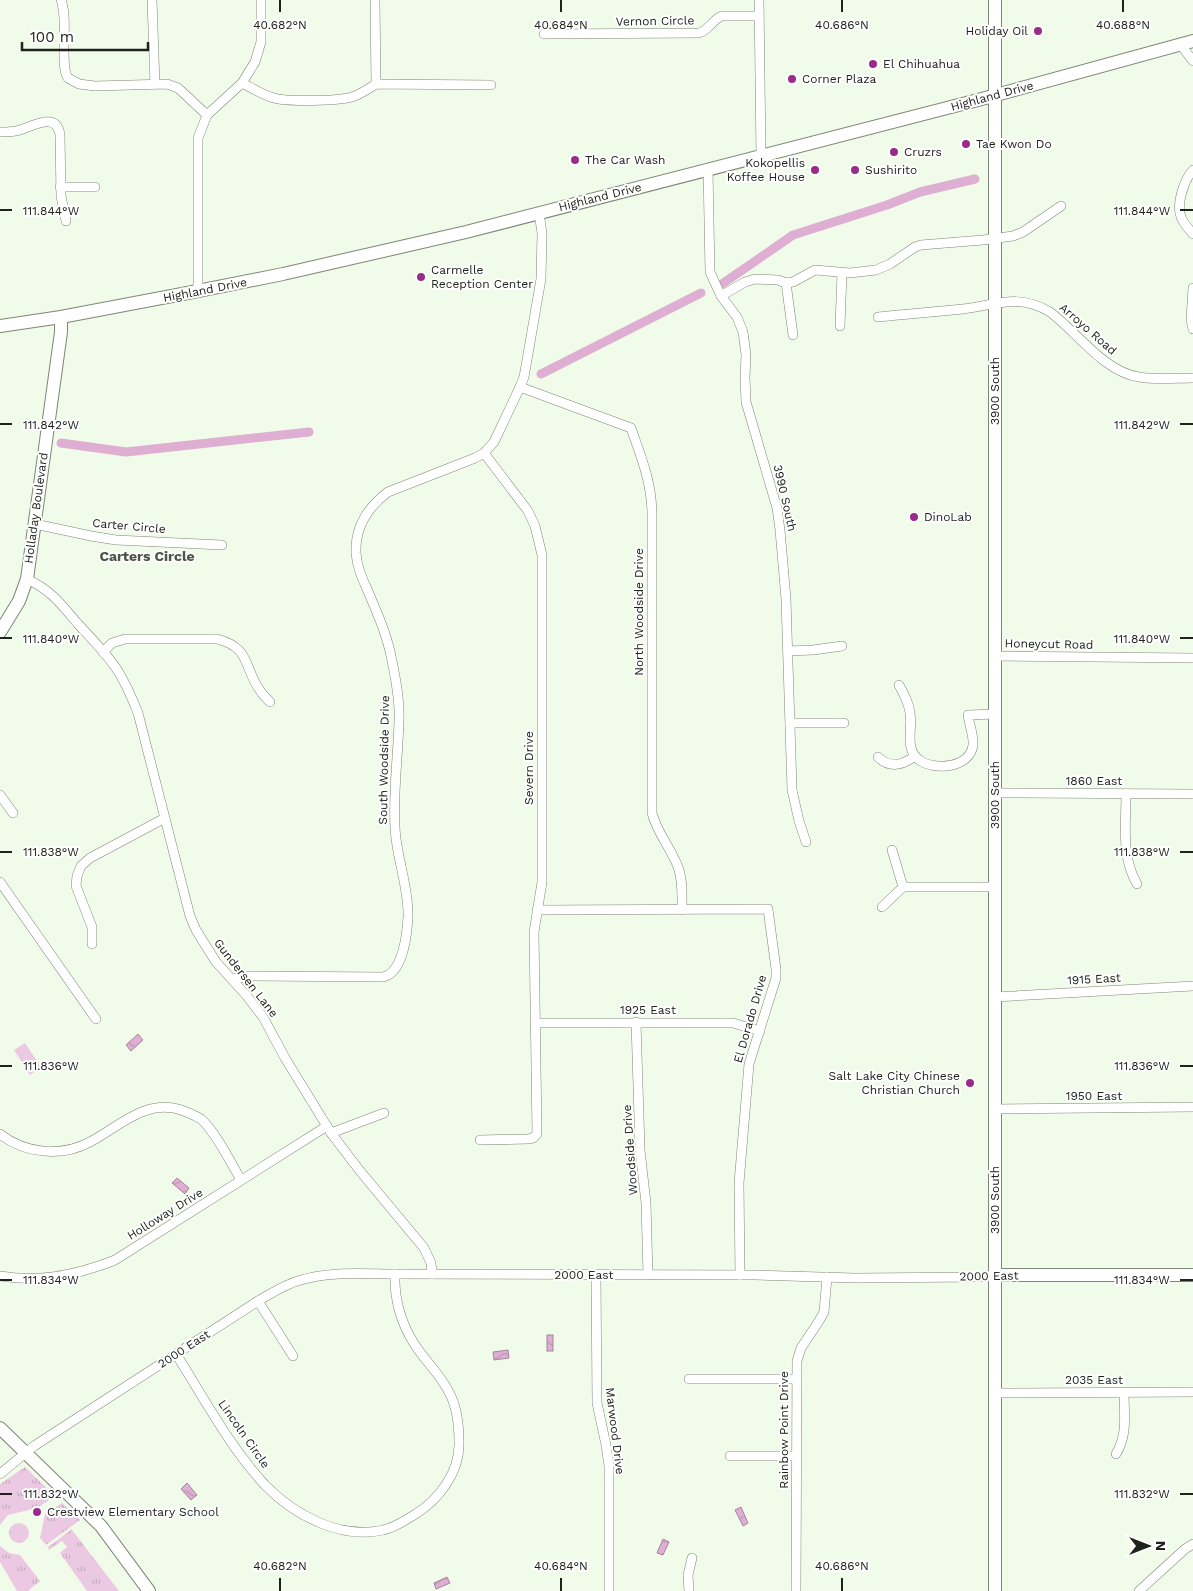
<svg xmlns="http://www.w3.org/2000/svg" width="1193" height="1591" viewBox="0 0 1193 1591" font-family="'Work Sans',sans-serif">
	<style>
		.grass { fill: url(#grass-tufts) }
		.park { fill: #ebc9e2 }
		.water { fill: url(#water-waves); stroke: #a6859c }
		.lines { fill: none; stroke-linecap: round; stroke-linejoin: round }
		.canal { stroke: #dfafd3; stroke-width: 9 }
		.street-casing { stroke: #7e8777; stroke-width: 10 }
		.secondary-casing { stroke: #7e8777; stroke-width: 14 }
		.street { stroke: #fff; stroke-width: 9 }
		.secondary { stroke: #fff; stroke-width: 12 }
		.ticks { fill: none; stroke: #20231d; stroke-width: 2 }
		.poi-dot { fill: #9b2b89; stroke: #fff; stroke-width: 2 }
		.labels { text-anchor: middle; stroke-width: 4; stroke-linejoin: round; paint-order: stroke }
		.street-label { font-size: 12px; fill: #20231d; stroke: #fff }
		.poi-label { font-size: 12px; fill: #20231d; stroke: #fff; text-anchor: start }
		.neighbourhood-label { font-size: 14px; font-weight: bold; fill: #4d5547; stroke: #fff }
		.ticks-label { font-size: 12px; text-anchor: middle; fill: #20231d; stroke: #fff; stroke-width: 4; stroke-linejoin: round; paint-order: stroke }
	</style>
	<defs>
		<pattern id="grass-tufts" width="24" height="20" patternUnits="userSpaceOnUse" patternTransform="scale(1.25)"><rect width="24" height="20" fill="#ebc9e2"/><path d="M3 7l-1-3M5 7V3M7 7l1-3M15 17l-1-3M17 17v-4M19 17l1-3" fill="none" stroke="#c9acc1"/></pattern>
		<pattern id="water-waves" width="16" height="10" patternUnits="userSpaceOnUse" patternTransform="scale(1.25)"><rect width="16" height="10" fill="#dfafd3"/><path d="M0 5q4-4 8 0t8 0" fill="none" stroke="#bf96b5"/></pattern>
	</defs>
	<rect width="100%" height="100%" fill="#f1fbe9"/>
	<g class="grass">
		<polygon points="25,1467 55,1496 37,1508 8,1515 0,1525 0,1484"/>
		<polygon points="62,1503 80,1520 46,1545 40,1538 45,1514"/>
		<circle cx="19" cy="1533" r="10"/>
		<polygon points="72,1529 72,1530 119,1591 87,1591 60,1553 67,1547 62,1541 49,1550 48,1547"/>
		<polygon points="0,1546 9,1553 20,1555 40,1581 29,1590 29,1591 17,1591 0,1562"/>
	</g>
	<polygon class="park" points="25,1043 41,1067 30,1075 14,1050"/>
	<g class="water">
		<polygon points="138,1034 143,1040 131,1051 126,1045"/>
		<polygon points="177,1178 189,1188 185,1194 172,1183"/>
		<rect x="547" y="1335" width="6" height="16"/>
		<polygon points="508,1350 509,1358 494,1360 493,1352"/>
		<polygon points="187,1483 197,1495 191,1500 181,1489"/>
		<polygon points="741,1507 748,1523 743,1526 735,1510"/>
		<polygon points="663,1539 669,1542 663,1555 657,1553"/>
		<polygon points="447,1577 450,1583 436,1589 434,1583"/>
	</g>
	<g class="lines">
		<g class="canal">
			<polyline points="722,284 793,235 887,205 920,192 975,179"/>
			<polyline points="541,374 701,293"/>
			<polyline points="61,443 126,452 309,432"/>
		</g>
		<g class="street-casing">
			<g id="street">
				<path d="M 61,0 C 69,20 59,66 68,78 L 79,84 L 95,86 L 167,84 L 178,88 L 207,115"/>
				<polyline points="152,0 155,84"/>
				<polyline points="375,0 376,84"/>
				<polyline points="759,0 761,156"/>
				<path d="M 544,34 L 699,33 C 709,30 713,19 722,16 L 759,16"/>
				<polyline points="1181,45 1193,61"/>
				<path d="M 242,83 C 252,88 263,95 274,98 C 287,102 338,101 352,97 C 361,94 368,89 376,84 L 491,85"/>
				<path d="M 0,132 C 7,132 14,132 20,130 C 33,126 57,111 60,135 L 61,196 L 66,221"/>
				<polyline points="708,169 710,272 721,296 737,317 743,332 746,355 745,377 746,402 777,508 780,530 786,599 792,790 799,821 806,842"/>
				<path d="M 1193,170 C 1184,180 1176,204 1181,217 C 1183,223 1189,229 1193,234"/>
				<polyline points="60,187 95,187"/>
				<polyline points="786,283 793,335"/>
				<polyline points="1193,288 1191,319 1193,329"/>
				<polyline points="198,291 198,138 207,115 242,83 255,62 261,42 261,0"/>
				<polyline points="721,296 745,282 755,279 778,280 786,283 793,282 815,270 850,273 876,270 890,264 915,247 921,245 983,240 1013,236 1023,232 1061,206"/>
				<path d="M 878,317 C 906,314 935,312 963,309 C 996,305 1018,293 1050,312 C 1077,332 1104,372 1139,377 C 1156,380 1175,378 1193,378"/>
				<polyline points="840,326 842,273"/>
				<path d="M 520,387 L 631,428 C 641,457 651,480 652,512 L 652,813 C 657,833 671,848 678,867 C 683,880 682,896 682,910"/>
				<polyline points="35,524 91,536 116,540 222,545"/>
				<path d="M 27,579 C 52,591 60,603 78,624 C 92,639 107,654 118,671 C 126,684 132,698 138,713 L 190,916 L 196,930 L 216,962 L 246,995 L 263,1017 L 285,1058 L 331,1133 L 360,1171 L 424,1248 L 431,1263 L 432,1274"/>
				<polyline points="788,651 813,650 842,646"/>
				<path d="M 103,652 L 112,643 L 125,639 L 217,639 C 250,647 244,667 259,689 C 262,694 266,698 270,702"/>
				<polyline points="995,656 1193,658"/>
				<path d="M 899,685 C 904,694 909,703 910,713 C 913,729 904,748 919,760 C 935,771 970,768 973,745 C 974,737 969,723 968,715 L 995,714"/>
				<polyline points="790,723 844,723"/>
				<path d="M 878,757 C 890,769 903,765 915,756"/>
				<polyline points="994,793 1193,794"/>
				<path d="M 1126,794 C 1126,823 1121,857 1137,884"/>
				<polyline points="0,795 13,813"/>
				<polyline points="892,850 903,887"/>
				<polyline points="0,882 96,1019"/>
				<polyline points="882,907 903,887 995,887"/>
				<polyline points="537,910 768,909 776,969 776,978 749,1064 739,1183 740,1275"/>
				<polyline points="92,944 92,927 76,886 77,876 81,866 90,858 165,818"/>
				<path d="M 232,979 L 252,976 L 383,977 C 403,973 407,934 408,917 C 409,887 396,857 395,827 C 393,791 398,757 399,721 C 400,701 396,680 392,661 C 388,638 379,617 370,596 C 364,582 357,569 356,553 C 355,527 368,507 388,492 L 475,458 L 484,453 L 494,442 L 520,387 L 524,377 L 541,279 L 542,233 L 539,213"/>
				<polyline points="995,997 1193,986"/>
				<polyline points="636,1022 640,1150 646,1203 648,1275"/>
				<polyline points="535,1023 733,1023 760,1031"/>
				<polyline points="995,1109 1193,1107"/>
				<polyline points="331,1133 384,1113"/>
				<path d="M 0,1134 C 25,1154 62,1157 90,1142 C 120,1126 147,1097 184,1111 C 189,1113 196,1116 201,1119 C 215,1131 231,1163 241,1180"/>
				<polyline points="480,1140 528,1139 533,1138 537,1134 534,932 542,882 542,555 535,526 528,511 484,453"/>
				<polyline points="596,1275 597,1403 606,1445 609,1466 609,1591"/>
				<path d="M 0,1276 C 40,1283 78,1275 115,1260 L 327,1126"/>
				<polyline points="258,1301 293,1356"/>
				<path d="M 176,1354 C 204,1398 229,1446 265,1485 C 294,1515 341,1540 383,1530 C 394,1528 404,1521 414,1515 C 439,1500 460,1472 459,1442 C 459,1426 457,1408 450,1394 C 441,1375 426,1362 415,1345 C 401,1324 394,1298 395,1274"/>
				<polyline points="689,1379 796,1379"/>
				<polyline points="995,1393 1193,1392"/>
				<path d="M 1116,1454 C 1128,1434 1124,1415 1124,1392"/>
				<polyline points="730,1456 796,1456"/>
				<path d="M 0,1474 L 34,1446 L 258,1301 C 272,1293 285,1284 301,1280 C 331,1271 364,1274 395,1274 L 755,1275 L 855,1278 L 980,1277 L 995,1275"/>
				<polyline points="689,1591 688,1575 692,1558"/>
				<polyline points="796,1591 797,1361 801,1348 819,1321 824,1312 827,1277"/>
				<polyline points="1139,1591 1185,1549 1193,1544"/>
			</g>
		</g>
		<g class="secondary-casing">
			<g id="secondary">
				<polyline points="995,0 995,1591"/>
				<polyline points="0,326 61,317 198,291 283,274 466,232 978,100 1193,41"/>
				<polyline points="0,632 19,601 27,579 61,332 61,317"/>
				<polyline points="995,1275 1193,1275"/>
				<polyline points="0,1428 101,1526 149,1591"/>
			</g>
		</g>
		<use href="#street" class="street"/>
		<use href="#secondary" class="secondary"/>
	</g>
	<path class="ticks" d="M 280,0 L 280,12M 561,0 L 561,12M 842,0 L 842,12M 1123,0 L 1123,12M 0,210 L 12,210M 1180,210 L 1193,210M 0,424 L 12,424M 1180,424 L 1193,424M 0,638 L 12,638M 1180,638 L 1193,638M 0,852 L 12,852M 1180,852 L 1193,852M 0,1066 L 12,1066M 1180,1066 L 1193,1066M 0,1280 L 12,1280M 1180,1280 L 1193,1280M 0,1494 L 12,1494M 1180,1494 L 1193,1494M 280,1578 L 280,1591M 561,1578 L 561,1591M 842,1578 L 842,1591"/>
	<g class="poi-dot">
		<circle cx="1038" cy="31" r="5"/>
		<circle cx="873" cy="64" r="5"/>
		<circle cx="792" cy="79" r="5"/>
		<circle cx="966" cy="144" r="5"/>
		<circle cx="894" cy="152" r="5"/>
		<circle cx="575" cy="160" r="5"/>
		<circle cx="815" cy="170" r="5"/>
		<circle cx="855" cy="170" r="5"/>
		<circle cx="421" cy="277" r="5"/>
		<circle cx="914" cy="517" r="5"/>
		<circle cx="970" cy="1083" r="5"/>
		<circle cx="37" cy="1512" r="5"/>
	</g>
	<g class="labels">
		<g class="street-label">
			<text transform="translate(655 21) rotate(-1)" y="4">Vernon Circle</text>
			<text transform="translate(992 96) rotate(-15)" y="4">Highland Drive</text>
			<text transform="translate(600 197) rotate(-14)" y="4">Highland Drive</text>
			<text transform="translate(205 290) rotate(-11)" y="4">Highland Drive</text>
			<text transform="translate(1088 329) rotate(41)" y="4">Arroyo Road</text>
			<text transform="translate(995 391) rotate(-90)" y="4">3900 South</text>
			<text transform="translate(785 498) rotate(77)" y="4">3990 South</text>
			<text transform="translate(36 508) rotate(-82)" y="4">Holladay Boulevard</text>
			<text transform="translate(129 526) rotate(5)" y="4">Carter Circle</text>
			<text transform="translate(639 612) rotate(-90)" y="4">North Woodside Drive</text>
			<text transform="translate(1049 644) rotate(1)" y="4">Honeycut Road</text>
			<text transform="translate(384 760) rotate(-89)" y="4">South Woodside Drive</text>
			<text transform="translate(529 768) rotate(-90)" y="4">Severn Drive</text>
			<text x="1094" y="785">1860 East</text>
			<text transform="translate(995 795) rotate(-90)" y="4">3900 South</text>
			<text transform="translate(246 978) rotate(52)" y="4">Gundersen Lane</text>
			<text transform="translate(1094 979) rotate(-3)" y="4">1915 East</text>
			<text x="648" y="1014">1925 East</text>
			<text transform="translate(750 1019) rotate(-74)" y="4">El Dorado Drive</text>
			<text x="1094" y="1100">1950 East</text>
			<text transform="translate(630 1150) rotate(-94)" y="4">Woodside Drive</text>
			<text transform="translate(995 1200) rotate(-90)" y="4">3900 South</text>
			<text transform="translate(165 1214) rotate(-32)" y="4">Holloway Drive</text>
			<text x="584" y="1279">2000 East</text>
			<text transform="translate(989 1276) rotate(-1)" y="4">2000 East</text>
			<text transform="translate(184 1349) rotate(-33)" y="4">2000 East</text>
			<text x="1094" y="1384">2035 East</text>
			<text transform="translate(784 1430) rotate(-90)" y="4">Rainbow Point Drive</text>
			<text transform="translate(615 1431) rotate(83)" y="4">Marwood Drive</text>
			<text transform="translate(244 1434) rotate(55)" y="4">Lincoln Circle</text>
		</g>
		<g class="poi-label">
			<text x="1028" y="35" text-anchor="end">Holiday Oil</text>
			<text x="883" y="68">El Chihuahua</text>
			<text x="802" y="83">Corner Plaza</text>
			<text x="976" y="148">Tae Kwon Do</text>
			<text x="904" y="156">Cruzrs</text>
			<text x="585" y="164">The Car Wash</text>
			<text x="805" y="167" text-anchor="end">Kokopellis<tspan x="805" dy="14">Koffee House</tspan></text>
			<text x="865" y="174">Sushirito</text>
			<text x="431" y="274">Carmelle<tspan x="431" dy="14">Reception Center</tspan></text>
			<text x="924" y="521">DinoLab</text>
			<text x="960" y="1080" text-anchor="end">Salt Lake City Chinese<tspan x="960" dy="14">Christian Church</tspan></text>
			<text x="47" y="1516">Crestview Elementary School</text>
		</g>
		<g class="neighbourhood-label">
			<text x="147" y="561">Carters Circle</text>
		</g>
	</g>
	<g class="ticks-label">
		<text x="280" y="29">40.682°N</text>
		<text x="561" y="29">40.684°N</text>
		<text x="842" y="29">40.686°N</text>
		<text x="1123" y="29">40.688°N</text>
		<text x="1142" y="215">111.844°W</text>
		<text x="51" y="215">111.844°W</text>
		<text x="1142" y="429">111.842°W</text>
		<text x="51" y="429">111.842°W</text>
		<text x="1142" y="643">111.840°W</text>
		<text x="51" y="643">111.840°W</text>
		<text x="1142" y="856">111.838°W</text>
		<text x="51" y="856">111.838°W</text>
		<text x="1142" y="1070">111.836°W</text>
		<text x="51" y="1070">111.836°W</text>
		<text x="1142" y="1284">111.834°W</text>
		<text x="51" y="1284">111.834°W</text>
		<text x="1142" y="1498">111.832°W</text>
		<text x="51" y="1498">111.832°W</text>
		<text x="280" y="1570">40.682°N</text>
		<text x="561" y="1570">40.684°N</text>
		<text x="842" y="1570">40.686°N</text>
	</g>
	<g transform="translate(1148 1546) rotate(90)" stroke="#ffffff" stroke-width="4" paint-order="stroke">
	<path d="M0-4L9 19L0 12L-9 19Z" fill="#20231d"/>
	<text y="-8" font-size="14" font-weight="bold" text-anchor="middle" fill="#20231d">N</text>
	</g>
	<path d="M22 42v8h126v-8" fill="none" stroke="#20231d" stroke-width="2.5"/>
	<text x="30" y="42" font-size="15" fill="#20231d" stroke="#ffffff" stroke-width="4" paint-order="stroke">100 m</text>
</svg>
